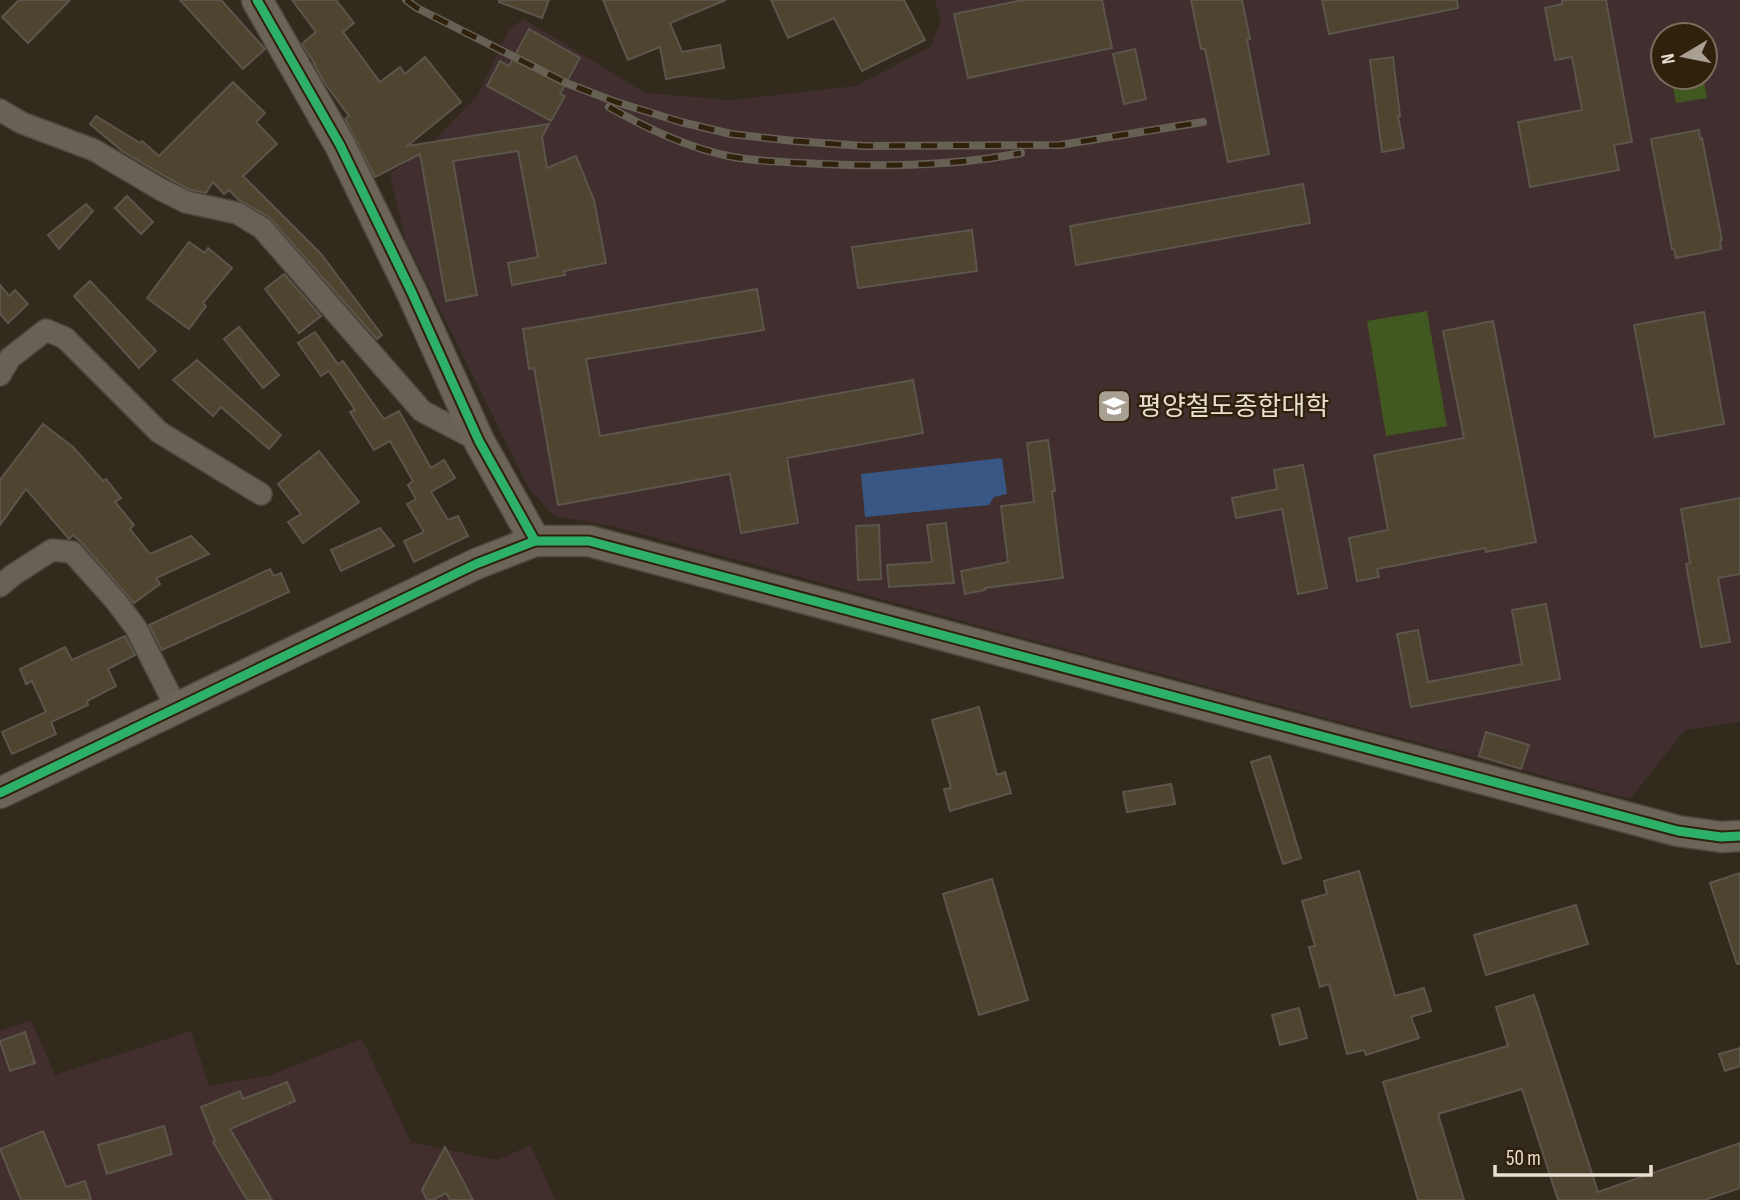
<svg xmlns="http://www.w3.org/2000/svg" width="1740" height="1200" viewBox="0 0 1740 1200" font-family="'Sofia Sans Condensed','Noto Sans KR',sans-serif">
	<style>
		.industrial { fill: #422e2d }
		.education { fill: #412e2f; fill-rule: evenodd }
		.green { fill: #425821 }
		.water { fill: #385785 }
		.building { fill: #4e4430; stroke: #5c554b; stroke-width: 2 }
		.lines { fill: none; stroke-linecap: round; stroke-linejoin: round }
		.street-casing { stroke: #4f483d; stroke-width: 24 }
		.secondary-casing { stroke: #4f483d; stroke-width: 33 }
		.street { stroke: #686158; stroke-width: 21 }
		.secondary { stroke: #6c6459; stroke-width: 30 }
		.rail-casing { stroke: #666055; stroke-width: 8 }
		.rail { stroke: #30210c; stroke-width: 5; stroke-dasharray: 16; stroke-linecap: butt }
		.cycleway-casing { stroke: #30210c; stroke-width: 13 }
		.cycleway { stroke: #2db169; stroke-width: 9 }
		.labels { text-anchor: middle; stroke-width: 5; stroke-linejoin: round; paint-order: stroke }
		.poi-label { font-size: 26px; fill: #e9dfd2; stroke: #30210c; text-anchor: start }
	</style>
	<rect width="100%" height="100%" fill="#322a1d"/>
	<polygon class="industrial" points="31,1020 55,1075 191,1031 209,1086 271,1075 362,1039 411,1142 497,1160 531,1145 555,1200 0,1200 0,1031"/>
	<path class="education" d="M 935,0 L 1740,0 L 1740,722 L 1685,730 L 1630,799 L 1028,639 L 612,526 L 554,516 L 529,489 L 405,239 L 390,174 L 430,145 L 478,95 L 508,31 L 523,19 L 608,70 L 645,93 L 732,100 L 856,86 L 930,47 L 941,21 ZM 1663,35 L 1705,35 L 1705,77 L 1663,77 Z"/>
	<g class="green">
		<polygon points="1671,77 1703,77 1707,98 1676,103"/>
		<polygon points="1427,311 1447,426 1386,436 1367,321"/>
	</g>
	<polygon class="water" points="1002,458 1007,494 994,497 989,505 865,517 861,474"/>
	<g class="building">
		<polygon points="19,0 70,0 28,43 2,17"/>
		<polygon points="180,0 221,0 265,49 243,69"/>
		<polygon points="292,0 336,0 354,23 343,32 380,82 400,67 405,74 425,57 461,102 407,146 549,124 542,137 547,168 576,156 594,200 606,263 564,271 565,275 512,285 508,263 538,257 518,151 453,161 477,295 446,301 420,154 375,177 345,119 349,116 324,82 314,64 315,64 302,44 316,32"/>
		<polygon points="499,0 549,0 542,18 499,2"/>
		<polygon points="603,0 726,0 670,23 682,52 720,45 724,68 666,79 660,47 628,60"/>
		<polygon points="771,0 904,0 925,40 862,71 834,18 788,38"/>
		<polygon points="1023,0 1102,0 1112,48 968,78 954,14"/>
		<polygon points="1191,0 1242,0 1250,39 1247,40 1269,154 1228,162 1205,49 1201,49"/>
		<polygon points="1322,0 1457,0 1458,8 1329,34"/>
		<polygon points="1562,0 1606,0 1632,142 1614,145 1619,170 1530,187 1518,122 1582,110 1572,57 1555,60 1545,8 1562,4"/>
		<polygon points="529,29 580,58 560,94 565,96 551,121 487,86 500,61 509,66"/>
		<polygon points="1135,49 1146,99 1124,104 1113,54"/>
		<polygon points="1393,57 1400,116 1398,116 1404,148 1382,152 1370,60"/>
		<polygon points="233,82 265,113 256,122 277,144 243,176 321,254 382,335 377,339 269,217 239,200 229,190 224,194 213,182 206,193 190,190 166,177 122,151 90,124 96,116 140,143 142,141 159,156"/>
		<polygon points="1699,130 1700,139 1702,138 1722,240 1720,240 1721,249 1676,258 1674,249 1672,249 1651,139"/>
		<polygon points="1303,184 1310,223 1076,265 1070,226"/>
		<polygon points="127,196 153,222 141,234 115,208"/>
		<polygon points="86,204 93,211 59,249 48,235"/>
		<polygon points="972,230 977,271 858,288 852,247"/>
		<polygon points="189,242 205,253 208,248 232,268 203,303 206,306 189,329 147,298"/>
		<polygon points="284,274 321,316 299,333 265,289"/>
		<polygon points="90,281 156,351 139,368 74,296"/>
		<polygon points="0,285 9,296 15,290 28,304 8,323 0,314"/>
		<polygon points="757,289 764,330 586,359 600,436 913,380 923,433 787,458 798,523 741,533 730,474 558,505 534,368 529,369 523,329"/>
		<polygon points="1704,312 1724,424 1655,437 1634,325"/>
		<polygon points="1493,321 1536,542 1486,552 1485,548 1377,569 1379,577 1357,581 1349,538 1388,530 1374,455 1464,438 1443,331"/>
		<polygon points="239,327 279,375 263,388 224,339"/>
		<polygon points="315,332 338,364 343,361 384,419 399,411 431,468 444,460 455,478 431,492 448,520 458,516 468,536 414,562 404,541 424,532 407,504 416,499 408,485 413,481 390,441 374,450 350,412 355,410 329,371 321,376 298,343"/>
		<polygon points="197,360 281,435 269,449 221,407 213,416 173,380"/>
		<polygon points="43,424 73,447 103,481 106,479 121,498 115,502 134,525 130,529 150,554 191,536 209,554 156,578 160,584 134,603 82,543 73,535 69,539 26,489 0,525 0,480"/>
		<polygon points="1048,440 1055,491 1052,491 1063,578 985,588 985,590 965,594 961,571 1008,562 1001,506 1034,502 1027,443"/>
		<polygon points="319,451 359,502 303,543 288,522 301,514 278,484"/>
		<polygon points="1303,465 1327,588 1298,594 1282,509 1236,518 1232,498 1277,489 1274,470"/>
		<polygon points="1740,498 1740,574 1718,578 1730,642 1701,647 1686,564 1690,563 1681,509"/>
		<polygon points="946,523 954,583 889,587 887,565 932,562 927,525"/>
		<polygon points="879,525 881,579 858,580 856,526"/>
		<polygon points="380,528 394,546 341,571 331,550"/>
		<polygon points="270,569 274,576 281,573 289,592 162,650 149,625"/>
		<polygon points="1546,604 1560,679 1411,707 1397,634 1418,630 1428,682 1522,664 1512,610"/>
		<polygon points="125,636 135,655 108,669 116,686 87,701 88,705 51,722 56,734 12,754 2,732 46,712 32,681 26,684 20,669 65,647 72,660"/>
		<polygon points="979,707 997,775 1005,772 1011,793 950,811 944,789 951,788 932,720"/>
		<polygon points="1486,732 1529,745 1521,769 1479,756"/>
		<polygon points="1270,756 1301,858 1283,864 1251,762"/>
		<polygon points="1171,784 1175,804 1127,812 1123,792"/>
		<polygon points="1359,871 1395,996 1424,988 1431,1011 1411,1017 1419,1038 1366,1055 1364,1050 1347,1054 1329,984 1320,987 1309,947 1315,946 1302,901 1327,894 1324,881"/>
		<polygon points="1740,873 1740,964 1737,964 1710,883"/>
		<polygon points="992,879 1028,1000 979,1015 943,894"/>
		<polygon points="1576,905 1588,944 1486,975 1474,935"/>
		<polygon points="1534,995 1598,1192 1740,1143 1740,1188 1705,1200 1558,1200 1522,1089 1438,1114 1464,1200 1418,1200 1383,1082 1508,1046 1496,1007"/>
		<polygon points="1299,1008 1307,1038 1280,1045 1272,1015"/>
		<polygon points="25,1032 35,1063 10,1071 0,1041"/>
		<polygon points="1740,1048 1740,1066 1725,1071 1719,1054"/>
		<polygon points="287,1082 295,1101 230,1129 272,1200 247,1200 213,1142 215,1141 201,1107 240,1091 243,1099"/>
		<polygon points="164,1126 172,1154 107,1174 98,1145"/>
		<polygon points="43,1131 66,1187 85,1181 91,1200 21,1200 0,1149"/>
		<polygon points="445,1147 452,1160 473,1200 450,1200 446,1193 433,1200 427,1200 422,1190"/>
	</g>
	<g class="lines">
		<g class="street-casing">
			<g id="street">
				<polyline points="0,110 22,123 94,150 160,189 186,202 237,213 262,228 422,411 479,441"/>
				<polyline points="0,375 10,358 46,330 65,338 159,432 261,494"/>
				<polyline points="0,586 13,575 52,550 72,552 115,600 136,628 177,709"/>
			</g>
		</g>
		<g class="secondary-casing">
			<g id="secondary">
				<polyline points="257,0 340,145 412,293 479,441 535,541"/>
				<polyline points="0,793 476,564 535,541 589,541 1678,831 1721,837 1740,836"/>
			</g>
		</g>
		<use href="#street" class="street"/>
		<use href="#secondary" class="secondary"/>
		<g class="rail-casing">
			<g id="rail">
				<polyline points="406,0 417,8 566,83 616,102 681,122 731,134 794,141 864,146 1060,145 1203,122"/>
				<path d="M 609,107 C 648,129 688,148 733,157 C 755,161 779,162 802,163 C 875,167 949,167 1021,153"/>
			</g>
		</g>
		<use href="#rail" class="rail"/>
		<g class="cycleway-casing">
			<g id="cycleway">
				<polyline points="257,0 340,145 412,293 479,441 535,541"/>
				<polyline points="0,793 476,564 535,541 589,541 1678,831 1721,837 1740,836"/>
			</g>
		</g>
		<use href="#cycleway" class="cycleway"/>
	</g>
	<defs>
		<g id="university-square" transform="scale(1.75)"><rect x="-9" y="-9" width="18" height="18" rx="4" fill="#a9a093" stroke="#30210c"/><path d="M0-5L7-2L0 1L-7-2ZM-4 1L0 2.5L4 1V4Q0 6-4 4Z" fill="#fff"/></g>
	</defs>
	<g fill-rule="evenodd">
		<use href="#university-square" x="1114" y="406"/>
	</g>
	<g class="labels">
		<g class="poi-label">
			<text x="1138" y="415">평양철도종합대학</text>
		</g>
	</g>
	<g transform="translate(1684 56) rotate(260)"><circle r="33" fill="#30210c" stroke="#7a6d5b" stroke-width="2"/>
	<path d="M0-5L12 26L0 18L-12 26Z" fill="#a9a093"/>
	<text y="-10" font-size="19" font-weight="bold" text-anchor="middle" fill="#e9dfd2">N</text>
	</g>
	<path d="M1495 1165v10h156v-10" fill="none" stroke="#e9dfd2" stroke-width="3.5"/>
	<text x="1506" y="1165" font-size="21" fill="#e9dfd2" stroke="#30210c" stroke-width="5" paint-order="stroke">50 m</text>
</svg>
